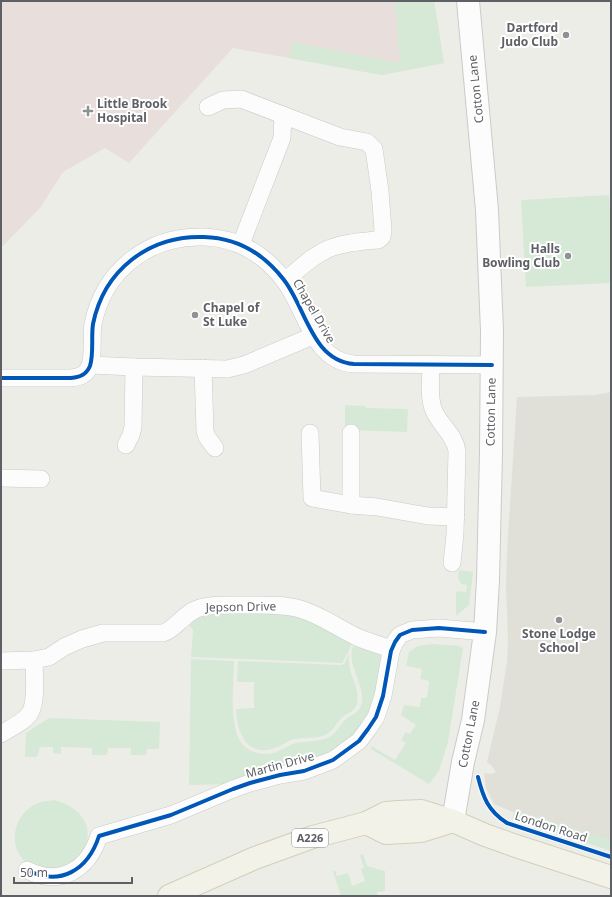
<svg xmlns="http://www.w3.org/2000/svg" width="612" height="897" viewBox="0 0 612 897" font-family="'Noto Sans',sans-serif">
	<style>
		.education { fill: #e0dfd8 }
		.medical { fill: #e8dfdc }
		.green { fill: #d6e9d6 }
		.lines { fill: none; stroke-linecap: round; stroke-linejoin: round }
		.minor-casing { stroke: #c9c9c9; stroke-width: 18 }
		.secondary-casing { stroke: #cacaca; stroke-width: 24 }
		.primary-casing { stroke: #d3cfb8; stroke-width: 24 }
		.minor { stroke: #fcfcfc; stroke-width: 17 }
		.secondary { stroke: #fcfcfc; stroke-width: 22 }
		.primary { stroke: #f2f2e9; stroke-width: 22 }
		.cycleway-casing { stroke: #fff; stroke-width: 6 }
		.cycleway { stroke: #0057b8; stroke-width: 4 }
		.poi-dot { fill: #909194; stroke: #fff; stroke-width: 1.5 }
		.labels { text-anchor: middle; stroke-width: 4; stroke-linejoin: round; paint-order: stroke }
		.shield { fill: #fff; stroke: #8e9094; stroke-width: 1 }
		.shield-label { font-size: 11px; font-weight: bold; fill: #5e6066 }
		.poi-label { font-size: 12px; font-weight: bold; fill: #5e6066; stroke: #fff; text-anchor: end }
		.street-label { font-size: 12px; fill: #5e6066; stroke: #fff }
	</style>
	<rect width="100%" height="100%" fill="#edede8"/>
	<polygon class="education" points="611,392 611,840 513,812 494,804 486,788 484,773 492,774 496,772 491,765 487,762 500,707 507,661 508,640 506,588 507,551 517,397 595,395"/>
	<polygon class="medical" points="1,1 434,1 444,63 382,75 233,48 129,163 105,148 63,172 40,208 1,248"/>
	<g class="green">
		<polygon points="395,1 434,1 444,63 382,75 289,58 292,42 400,63"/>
		<polygon points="609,195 611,230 611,283 526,287 521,200"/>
		<polygon points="345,405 365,406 366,408 408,409 407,432 345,430"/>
		<polygon points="459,570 473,572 469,605 456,616 456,593 458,591 466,592 467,585 461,584 458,578"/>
		<polygon points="288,611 353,640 349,651 342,663 191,657 193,630 186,621 198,612"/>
		<polygon points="432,644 459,646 463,648 448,742 439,771 429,784 371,749 371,746 395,760 406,743 401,740 406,732 410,734 416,725 401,715 404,705 420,707 421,698 427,698 429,681 420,679 422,669 406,666 409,652 418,646"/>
		<path d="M 353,646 L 382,655 L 374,706 L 354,735 L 327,756 L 230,784 L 189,785 L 191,659 L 234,661 C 234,683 228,728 243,745 C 251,754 266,756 277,752 C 283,749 289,745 296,743 C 306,741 320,742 329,737 C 336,734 340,724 346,719 C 350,716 357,713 360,708 C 369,688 345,666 353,646 Z"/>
		<path d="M 349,654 C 349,659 349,664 350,669 C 353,681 360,691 357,704 C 356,710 348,713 344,716 C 338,720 335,728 330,732 C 320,740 306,737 295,739 C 288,740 282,746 275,748 C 246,758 237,732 236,709 L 254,708 L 254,682 L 237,682 L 238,661 L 341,665 L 344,664 Z"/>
		<polygon points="49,718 160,722 159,749 147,749 146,755 131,755 131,748 108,748 107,755 92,755 92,748 61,747 61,754 53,753 53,747 40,747 37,757 25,757 26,733"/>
		<path d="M 54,800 C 77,805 95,824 85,848 C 84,851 83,857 81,859 C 76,865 63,870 56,874 C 48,871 36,870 29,866 C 25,863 22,858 19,854 C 9,836 18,812 36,804 C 42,801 48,801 54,800 Z"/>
		<polygon points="515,810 611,840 611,851 512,819"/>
		<polygon points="363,854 367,866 385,871 385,891 377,892 378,896 341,896 333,871 335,870 337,876 348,873 352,886 365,881 361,869 364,868 360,855"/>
	</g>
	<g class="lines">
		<g class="minor-casing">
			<g id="minor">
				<path d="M 208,107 L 223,100 L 241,99 L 340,137 L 367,142 L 374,149 L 380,191 L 383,230 L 382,237 L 378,240 C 364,241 350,242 337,246 C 317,251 300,268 285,281"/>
				<polyline points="241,244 282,138 283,115"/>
				<path d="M 431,364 C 431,378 428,397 434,411 C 440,425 455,435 457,451 L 455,534 L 452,563"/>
				<polyline points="90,365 134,367 227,369 244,365 315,335"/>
				<polyline points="203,368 205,431 207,437 215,448"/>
				<path d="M 1,378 L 71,378 C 80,377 86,375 90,366 C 94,353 91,337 93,324 C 104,270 149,235 204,237 C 237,238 264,254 284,280 C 306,308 312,361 354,364 L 492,365"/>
				<polyline points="310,433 312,498 351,505 377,507 428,516 456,517"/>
				<polyline points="126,445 131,435 133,427 134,367"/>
				<polyline points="1,478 41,479"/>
				<polyline points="351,505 351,433"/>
				<path d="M 1,661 L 34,660 L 49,657 L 64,647 L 82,639 L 103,633 L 163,633 C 177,629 184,611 203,607 C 216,604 232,605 245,605 C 263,605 282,604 300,609 C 321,615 338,628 357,637 C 368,642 380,645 391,649"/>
				<path d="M 1,734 C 10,728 27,721 31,711 C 37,698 34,674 34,660"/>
				<path d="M 27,870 C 60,887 88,870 99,836 L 171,815 L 233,789 L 250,783 L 280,775 L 304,771 L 333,760 L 359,741 L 368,729 L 376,717 L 383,696 L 391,651 L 395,642 L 400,635 L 412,630 L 439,628 L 485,632"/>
			</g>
		</g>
		<g class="secondary-casing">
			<polyline id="secondary" points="453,821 463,762 473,720 485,632 488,580 491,453 492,331 487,210 468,1"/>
		</g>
		<g class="primary-casing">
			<g id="primary">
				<polyline points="366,823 386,833 421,831 453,821"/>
				<polyline points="169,896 255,858 313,837 366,823 386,813 398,812 421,811 453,821 485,835 513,845 611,877"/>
			</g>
		</g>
		<use href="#minor" class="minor"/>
		<use href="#secondary" class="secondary"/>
		<use href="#primary" class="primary"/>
		<g class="cycleway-casing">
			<g id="cycleway">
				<path d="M 1,378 L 71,378 C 80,377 86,375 90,366 C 94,353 91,337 93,324 C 104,270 149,235 204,237 C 237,238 264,254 284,280 C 306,308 312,361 354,364 L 492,365"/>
				<path d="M 478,777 C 483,797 488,811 507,823 L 611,857"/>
				<path d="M 27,870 C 60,887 88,870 99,836 L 171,815 L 233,789 L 250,783 L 280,775 L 304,771 L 333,760 L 359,741 L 368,729 L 376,717 L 383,696 L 391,651 L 395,642 L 400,635 L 412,630 L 439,628 L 485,632"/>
			</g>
		</g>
		<use href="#cycleway" class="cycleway"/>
	</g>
	<g class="poi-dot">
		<circle cx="566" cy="35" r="4"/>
		<path d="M86 105h4v4h4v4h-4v4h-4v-4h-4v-4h4z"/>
		<circle cx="568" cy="256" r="4"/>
		<circle cx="195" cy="315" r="4"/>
		<circle cx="559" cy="620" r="4"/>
	</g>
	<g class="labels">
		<rect class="shield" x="292" y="829" width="36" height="18" rx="3"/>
		<g class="shield-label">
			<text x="310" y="842">A226</text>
		</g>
		<g class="poi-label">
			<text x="558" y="32">Dartford<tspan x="558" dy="14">Judo Club</tspan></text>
			<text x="97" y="108" text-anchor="start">Little Brook<tspan x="97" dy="14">Hospital</tspan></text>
			<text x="560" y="253">Halls<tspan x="560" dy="14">Bowling Club</tspan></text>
			<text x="203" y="312" text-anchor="start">Chapel of<tspan x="203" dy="14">St Luke</tspan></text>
			<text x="559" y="638" text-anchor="middle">Stone Lodge<tspan x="559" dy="14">School</tspan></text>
		</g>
		<g class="street-label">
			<text transform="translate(476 89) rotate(-96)" y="4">Cotton Lane</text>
			<text transform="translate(314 311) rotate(60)" y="4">Chapel Drive</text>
			<text transform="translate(491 412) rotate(-89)" y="4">Cotton Lane</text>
			<text transform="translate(241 607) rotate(-1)" y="4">Jepson Drive</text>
			<text transform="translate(469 734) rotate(-79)" y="4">Cotton Lane</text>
			<text transform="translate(280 765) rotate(-15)" y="4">Martin Drive</text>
			<text transform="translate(551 827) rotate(18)" y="4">London Road</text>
		</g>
	</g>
	<rect width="612" height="897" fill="none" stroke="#5e6066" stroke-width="4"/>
	<path d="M14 877v6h118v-6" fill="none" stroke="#5e6066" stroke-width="2"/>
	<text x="20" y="877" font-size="12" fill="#5e6066" stroke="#ffffff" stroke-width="3" paint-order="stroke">50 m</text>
</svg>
